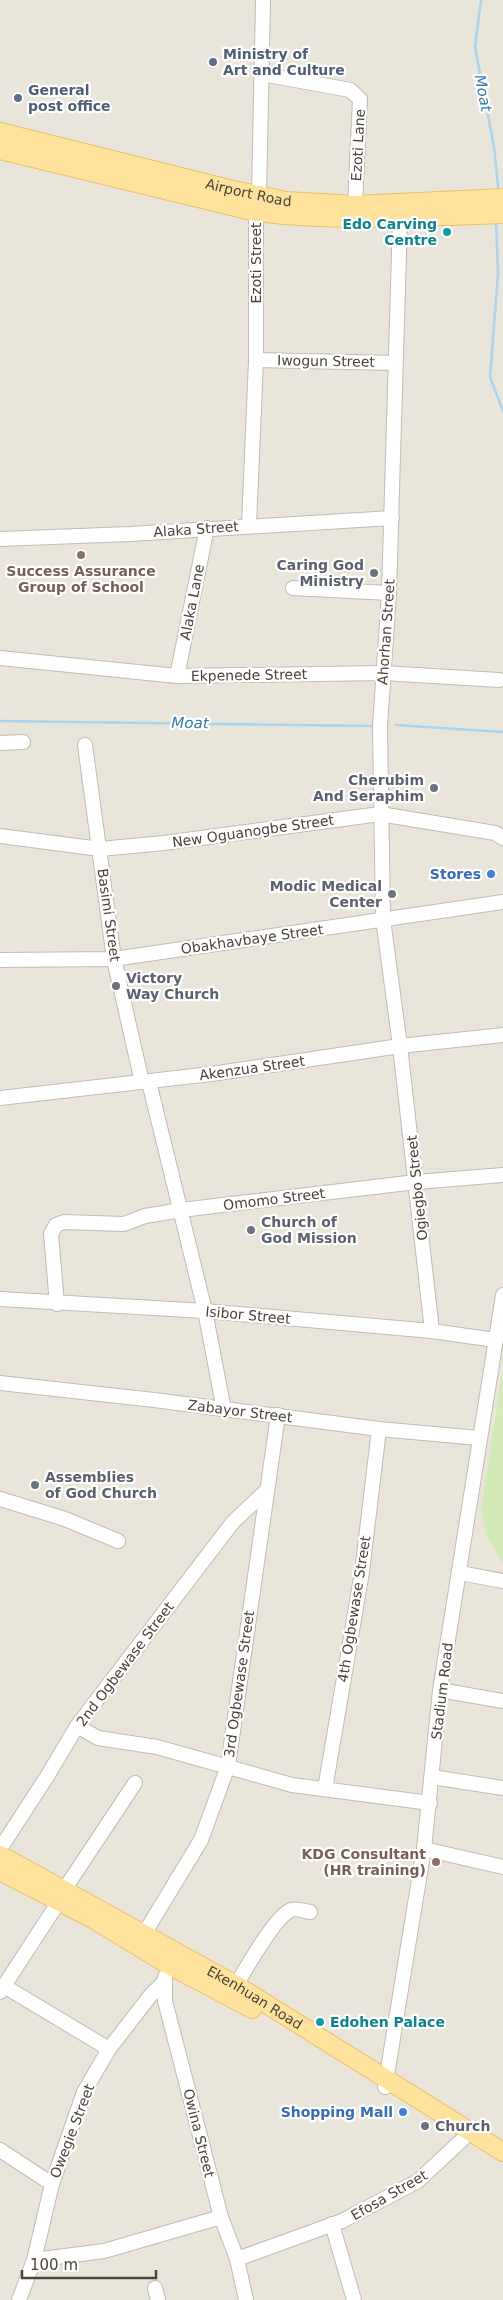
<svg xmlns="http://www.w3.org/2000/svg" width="503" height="2300" viewBox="0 0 503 2300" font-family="'DejaVu Sans',sans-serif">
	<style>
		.residential { fill: #eae5da }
		.green { fill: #d2eab5 }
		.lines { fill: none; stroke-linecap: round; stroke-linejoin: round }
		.stream { stroke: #a9d4f2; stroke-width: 2.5 }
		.minor-casing { stroke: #c2bbae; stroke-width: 16 }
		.major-casing { stroke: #e6c16a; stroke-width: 20 }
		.minor { stroke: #fff; stroke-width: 14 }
		.major { stroke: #ffe39c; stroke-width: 18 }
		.service-dot { fill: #5c6f8a; stroke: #fff; stroke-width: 2 }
		.culture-dot { fill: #0f9aa8; stroke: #fff; stroke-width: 2 }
		.education-dot { fill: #8d6e63; stroke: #fff; stroke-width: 2 }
		.worship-dot { fill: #6b7280; stroke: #fff; stroke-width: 2 }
		.shop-dot { fill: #3f7fe0; stroke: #fff; stroke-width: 2 }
		.labels { text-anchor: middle; stroke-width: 4.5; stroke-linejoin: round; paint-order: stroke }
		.service-label { font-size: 14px; font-weight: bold; fill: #4e5e75; stroke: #fff; text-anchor: start }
		.street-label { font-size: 14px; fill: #4b4439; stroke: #fff }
		.culture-label { font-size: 14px; font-weight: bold; fill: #0d838f; stroke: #fff; text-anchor: end }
		.worship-label { font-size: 14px; font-weight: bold; fill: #5b616d; stroke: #fff; text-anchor: start }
		.education-label { font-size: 14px; font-weight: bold; fill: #785e54; stroke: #fff }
		.shop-label { font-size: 14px; font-weight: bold; fill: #366cbe; stroke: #fff; text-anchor: end }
		.water-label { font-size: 15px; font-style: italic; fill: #2e7ab2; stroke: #fff }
	</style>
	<rect width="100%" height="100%" fill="#f6f3ec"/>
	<rect class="residential" x="0" y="0" width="503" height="2300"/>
	<polygon class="green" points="503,1368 503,1563 487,1537 481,1509"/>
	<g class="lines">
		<g class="stream">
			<polyline points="481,0 475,47 494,147 498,187"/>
			<polyline points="496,221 498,273 490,377 503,411"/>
			<polyline points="0,721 376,726"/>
			<polyline points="396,725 503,732"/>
		</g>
		<g class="minor-casing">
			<g id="minor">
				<polyline points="262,74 350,90 360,99 355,205"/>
				<polyline points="400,218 389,593 380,726 383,919 400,1046 432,1331"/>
				<polyline points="256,360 395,363"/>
				<polyline points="249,525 256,360 256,212 259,195 263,0"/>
				<polyline points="0,539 130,534 392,518"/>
				<polyline points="293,588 389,593"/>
				<polyline points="0,658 177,676 383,673 499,680"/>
				<polyline points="177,676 207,528"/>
				<polyline points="0,743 23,742"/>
				<polyline points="85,745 114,959 142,1082"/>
				<polyline points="0,836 100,849 164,843 380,814 495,833 503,838"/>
				<polyline points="0,960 114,959 503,902"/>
				<polyline points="149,1082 205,1311 224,1410"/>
				<polyline points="0,1098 211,1074 400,1046 503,1035"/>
				<polyline points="0,1299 205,1311 432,1331 495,1340"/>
				<polyline points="57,1304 51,1234 56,1225 64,1222 124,1224 145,1216 181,1210 416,1182 503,1175"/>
				<polyline points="0,1383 154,1400 379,1429 479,1438"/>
				<polyline points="0,1499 65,1519 118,1541"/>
				<polyline points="460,1573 503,1581"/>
				<polyline points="440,1690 503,1701"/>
				<polyline points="77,1726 98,1738 157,1747 292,1785 430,1803"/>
				<polyline points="432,1777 503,1788"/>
				<polyline points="325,1789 362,1572 379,1429"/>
				<polyline points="0,1849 48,1775 77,1726 233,1522 266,1491"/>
				<polyline points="424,1849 503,1867"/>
				<polyline points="64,1890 135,1783"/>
				<polyline points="144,1934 201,1840 228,1766 278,1415"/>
				<polyline points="165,1977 165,2001 221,2217 237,2259 246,2300"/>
				<path d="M 236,1985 C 246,1969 275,1916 291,1910 C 296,1908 304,1911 310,1912"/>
				<polyline points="4,1986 109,2049"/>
				<polyline points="0,1992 58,1903"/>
				<polyline points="385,2087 424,1849 440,1690 503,1295"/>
				<polyline points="0,2150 52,2184"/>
				<polyline points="332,2224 354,2300"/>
				<polyline points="237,2259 342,2221 418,2181 463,2139"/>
				<polyline points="34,2260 104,2251 221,2217"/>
				<polyline points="155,2288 158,2300"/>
				<polyline points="19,2300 34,2260 52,2184 84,2092 109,2049 150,1996 164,1982"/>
			</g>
		</g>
		<g class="major-casing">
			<g id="major">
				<path id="s1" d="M 0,132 L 229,189 L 286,201 L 355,205 L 503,198"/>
				<path d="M 0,150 L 256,212 C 338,222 421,217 503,214"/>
				<path id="s2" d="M 0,1855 L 236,1985 L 503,2152"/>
				<polyline points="0,1871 93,1919 167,1964 252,2009"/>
			</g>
		</g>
		<use href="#minor" class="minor"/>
		<use href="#major" class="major"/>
	</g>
	<g class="service-dot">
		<circle cx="213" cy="62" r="5"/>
		<circle cx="18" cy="98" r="5"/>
	</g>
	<g class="culture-dot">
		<circle cx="447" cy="232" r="5"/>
		<circle cx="320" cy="2022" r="5"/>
	</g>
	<g class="education-dot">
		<circle cx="81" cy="555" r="5"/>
		<circle cx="436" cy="1862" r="5"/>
	</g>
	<g class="worship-dot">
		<circle cx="374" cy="573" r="5"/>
		<circle cx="434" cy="788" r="5"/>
		<circle cx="392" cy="894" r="5"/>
		<circle cx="116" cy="986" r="5"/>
		<circle cx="251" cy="1230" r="5"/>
		<circle cx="35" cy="1485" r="5"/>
		<circle cx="425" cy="2126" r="5"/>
	</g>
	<g class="shop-dot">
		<circle cx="491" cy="874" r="5"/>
		<circle cx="403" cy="2112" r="5"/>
	</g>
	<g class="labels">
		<g class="service-label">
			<text x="223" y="59">Ministry of<tspan x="223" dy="16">Art and Culture</tspan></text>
			<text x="28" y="95">General<tspan x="28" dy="16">post office</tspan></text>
		</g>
		<g class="street-label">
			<text transform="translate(358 145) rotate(-87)" y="5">Ezoti Lane</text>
			<text dy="5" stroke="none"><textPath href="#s1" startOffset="256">Airport Road</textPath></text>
			<text transform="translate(256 263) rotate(-90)" y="5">Ezoti Street</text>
			<text transform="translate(326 361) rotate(1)" y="5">Iwogun Street</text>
			<text transform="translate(196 529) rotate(-4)" y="5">Alaka Street</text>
			<text transform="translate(192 602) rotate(-79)" y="5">Alaka Lane</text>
			<text transform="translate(386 632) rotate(-86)" y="5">Ahorhan Street</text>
			<text transform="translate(249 675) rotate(-1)" y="5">Ekpenede Street</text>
			<text transform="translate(253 831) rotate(-8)" y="5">New Oguanogbe Street</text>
			<text transform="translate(109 915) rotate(82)" y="5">Basimi Street</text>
			<text transform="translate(252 939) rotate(-8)" y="5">Obakhavbaye Street</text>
			<text transform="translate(252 1068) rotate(-8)" y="5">Akenzua Street</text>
			<text transform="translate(417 1188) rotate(-96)" y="5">Ogiegbo Street</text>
			<text transform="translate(274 1199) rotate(-7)" y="5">Omomo Street</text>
			<text transform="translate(248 1315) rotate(5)" y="5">Isibor Street</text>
			<text transform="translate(240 1411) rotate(7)" y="5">Zabayor Street</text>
			<text transform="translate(354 1609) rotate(-81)" y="5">4th Ogbewase Street</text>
			<text transform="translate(125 1664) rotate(-53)" y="5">2nd Ogbewase Street</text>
			<text transform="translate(239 1684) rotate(-82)" y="5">3rd Ogbewase Street</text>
			<text transform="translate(442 1691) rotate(-83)" y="5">Stadium Road</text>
			<text dy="5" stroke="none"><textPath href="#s2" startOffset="292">Ekenhuan Road</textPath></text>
			<text transform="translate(72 2131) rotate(-69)" y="5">Owegie Street</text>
			<text transform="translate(199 2133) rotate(76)" y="5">Owina Street</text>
			<text transform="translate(389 2195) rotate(-30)" y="5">Efosa Street</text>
		</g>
		<g class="culture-label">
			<text x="437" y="229">Edo Carving<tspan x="437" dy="16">Centre</tspan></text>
			<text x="330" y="2027" text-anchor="start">Edohen Palace</text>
		</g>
		<g class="worship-label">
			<text x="364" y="570" text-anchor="end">Caring God<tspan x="364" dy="16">Ministry</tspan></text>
			<text x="424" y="785" text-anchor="end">Cherubim<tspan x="424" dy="16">And Seraphim</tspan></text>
			<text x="382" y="891" text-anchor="end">Modic Medical<tspan x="382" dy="16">Center</tspan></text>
			<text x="126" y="983">Victory<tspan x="126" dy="16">Way Church</tspan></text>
			<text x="261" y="1227">Church of<tspan x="261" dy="16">God Mission</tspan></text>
			<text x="45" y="1482">Assemblies<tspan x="45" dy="16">of God Church</tspan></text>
			<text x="435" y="2131">Church</text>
		</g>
		<g class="education-label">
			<text x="81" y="576">Success Assurance<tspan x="81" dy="16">Group of School</tspan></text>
			<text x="426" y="1859" text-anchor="end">KDG Consultant<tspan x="426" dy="16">(HR training)</tspan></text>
		</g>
		<g class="shop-label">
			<text x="481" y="879">Stores</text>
			<text x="393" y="2117">Shopping Mall</text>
		</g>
		<g class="water-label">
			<text transform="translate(483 93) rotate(79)" y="5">Moat</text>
			<text transform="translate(190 723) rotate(1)" y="5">Moat</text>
		</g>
	</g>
	<path d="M22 2270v8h134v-8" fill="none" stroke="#4b4439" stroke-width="2.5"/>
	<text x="30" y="2270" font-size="15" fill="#4b4439" stroke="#ffffff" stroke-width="4" paint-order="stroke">100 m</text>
</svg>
